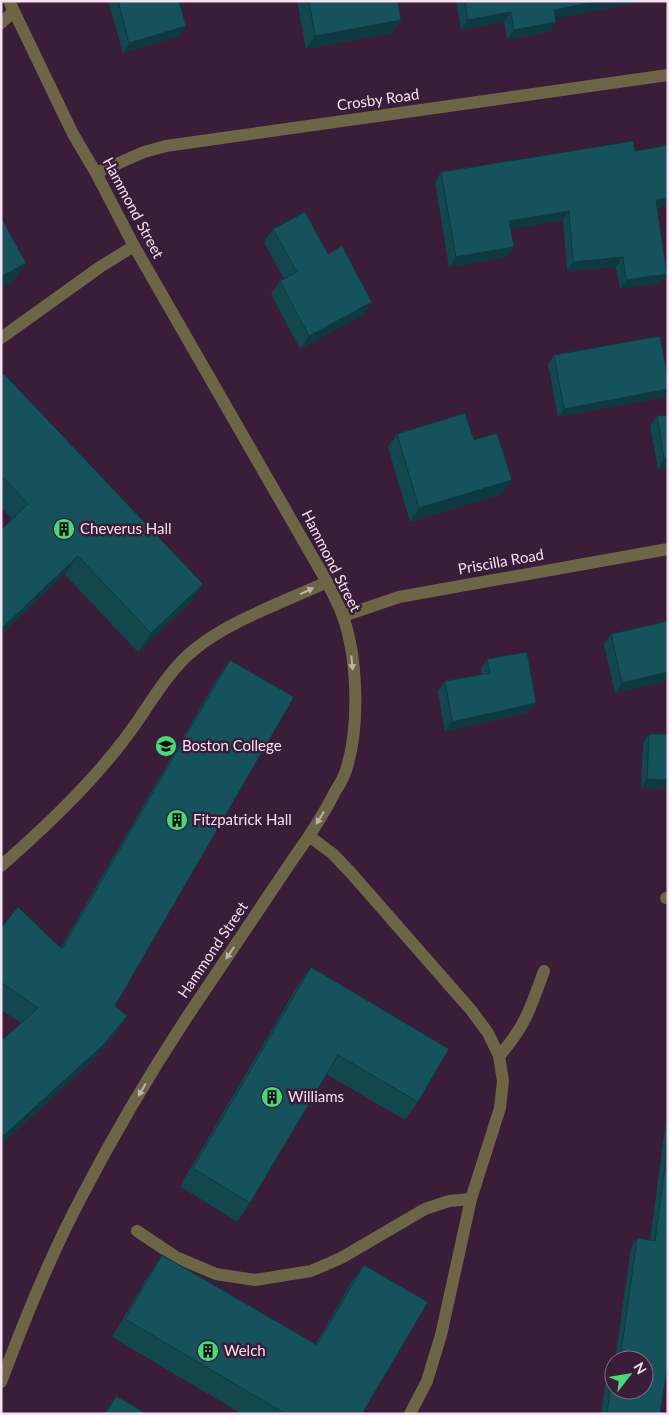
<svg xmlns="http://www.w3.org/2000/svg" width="669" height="1415" viewBox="0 0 669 1415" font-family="Lato,sans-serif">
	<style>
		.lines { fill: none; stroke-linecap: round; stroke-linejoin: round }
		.service { stroke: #6e6446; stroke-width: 12 }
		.minor { stroke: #6e6446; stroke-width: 12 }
		.wall { fill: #13474e }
		.shaded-wall { fill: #0f3940 }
		.building { fill: #16525b; stroke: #0f3940 }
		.oneway { fill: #bfafad }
		.labels { text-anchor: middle; stroke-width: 5; stroke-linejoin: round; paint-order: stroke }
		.street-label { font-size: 15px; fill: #f5e1f2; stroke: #3a1d38 }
		.poi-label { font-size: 15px; fill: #f5e1f2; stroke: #3a1d38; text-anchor: start }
	</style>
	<rect width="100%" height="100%" fill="#3a1d38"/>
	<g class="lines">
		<g class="service">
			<polyline points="1,338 100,267 134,246"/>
			<polyline points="309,836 333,854 351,873 471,1010 488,1033 499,1056 503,1081 500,1108 471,1199 441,1335 427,1381 410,1414"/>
			<path d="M 1,866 C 44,828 88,787 123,741 C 147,711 164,674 195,649 C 229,621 286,601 327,582"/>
			<path d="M 499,1056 C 525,1027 531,1007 544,971"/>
			<polyline points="137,1231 176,1257 216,1274 255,1280 311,1271 341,1258 425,1209 449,1201 471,1199"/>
		</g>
		<g class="minor">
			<polyline points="1,23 13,12"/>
			<polyline points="96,173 144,152 166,146 668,75"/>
			<polyline points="343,616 399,597 668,549"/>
			<polyline points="666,898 668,898"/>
			<path d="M 1,1382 C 25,1319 50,1256 82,1196 C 114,1134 149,1075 187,1017 C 222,964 258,912 293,859 C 309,837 324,814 336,790 C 340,784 344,777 346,770 C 360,728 358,656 342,614 C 338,603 332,593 327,582 L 134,246 L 96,173 L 73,134 L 9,1"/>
		</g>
	</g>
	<g class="wall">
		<polygon points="108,1 179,1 186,26 179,36 123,53"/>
		<polygon points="297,1 398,1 401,20 392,33 306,49"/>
		<polygon points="456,1 648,1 555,18 556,22 549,32 507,40 504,22 461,30"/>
		<polygon points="635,151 668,206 658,208 661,283 620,289 616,267 567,271 563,220 510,229 507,257 449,267 435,182 441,172"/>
		<polygon points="273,229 328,254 363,315 300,349 271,294 280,281 284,279 264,242"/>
		<polygon points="554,355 668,379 668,392 664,397 558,417 548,364"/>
		<polygon points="1,377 203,584 190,603 138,652 1,507"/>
		<polygon points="668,415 668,467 658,469 650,426 657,416"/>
		<polygon points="397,434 474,440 502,494 410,522 388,447"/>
		<polygon points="668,621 668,681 615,693 604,644 611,634"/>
		<polygon points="487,659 529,712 445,732 438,691 445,681 482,675 481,669"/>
		<polygon points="230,660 115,1006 127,1016 114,1035 90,1063 1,1145 1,1041 21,1023 1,1010 1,928 61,947 217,679"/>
		<polygon points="649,734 668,734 668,789 641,788 643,743"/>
		<polygon points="311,967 418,1102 405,1120 326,1074 250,1203 237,1222 180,1186 298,985"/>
		<polygon points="668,1105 668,1362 660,1414 601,1414 606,1378 614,1367 614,1390 644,1360 615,1360 631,1248 637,1238 650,1240"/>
		<polygon points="162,1255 315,1345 351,1283 364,1265 362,1414 242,1414 112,1337 150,1273"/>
		<polygon points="116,1396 147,1414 104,1414"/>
	</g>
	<g class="shaded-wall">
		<polygon points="599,1 648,1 547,20 554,10"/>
		<polygon points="511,12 504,22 461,30 468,20"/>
		<polygon points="401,20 392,33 306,49 315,36"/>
		<polygon points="556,22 549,32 507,40 514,30"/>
		<polygon points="186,26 179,36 123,53 129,43"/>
		<polygon points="668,198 668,206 650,209 656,200"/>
		<polygon points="569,211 563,220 502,231 509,221"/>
		<polygon points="514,247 507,257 449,267 456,257"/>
		<polygon points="623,257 616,267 567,271 573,262"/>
		<polygon points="26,263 14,281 1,288 1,277"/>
		<polygon points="667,274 661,283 620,289 626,280"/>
		<polygon points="372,302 363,315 300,349 309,336"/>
		<polygon points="668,389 668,392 664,397 558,417 564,409"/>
		<polygon points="664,459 668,459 668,467 658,469"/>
		<polygon points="512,480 502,494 410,522 419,508"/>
		<polygon points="78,556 65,574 1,635 1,629"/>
		<polygon points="203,584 190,603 138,652 151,633"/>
		<polygon points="668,672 668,681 615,693 622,683"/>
		<polygon points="536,703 529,712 445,732 452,722"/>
		<polygon points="647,779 668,780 668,789 641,788"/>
		<polygon points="127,1016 114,1035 90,1063 1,1145 1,1138"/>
	</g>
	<g class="building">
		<polygon points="118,1 179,1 186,26 129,43"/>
		<polygon points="309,1 398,1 401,20 315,36"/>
		<polygon points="465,1 599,1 554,10 556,22 514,30 511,12 468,20"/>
		<polygon points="633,141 635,151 668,145 668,198 656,200 667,274 626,280 623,257 573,262 569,211 509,221 514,247 456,257 441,172"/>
		<polygon points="305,212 328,254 342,246 372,302 309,336 280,281 297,272 273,229"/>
		<polygon points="1,217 26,263 1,277"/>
		<polygon points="660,336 668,379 668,389 564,409 554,355"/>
		<polygon points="4,374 203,584 151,633 78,556 1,629 1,530 28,504 1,475 1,377"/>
		<polygon points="465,413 474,440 497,433 512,480 419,508 397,434"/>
		<polygon points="668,415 668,459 664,459 657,416"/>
		<polygon points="668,621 668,672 622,683 611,634"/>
		<polygon points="527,652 536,703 452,722 445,681 490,673 487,659"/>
		<polygon points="230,660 294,697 115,1006 127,1016 103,1045 1,1138 1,1041 38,1008 1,982 1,928 18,907 62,949"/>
		<polygon points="649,734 668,734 668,780 647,779"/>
		<polygon points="311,967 449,1049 418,1102 338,1055 250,1203 193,1168"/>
		<polygon points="668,1144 668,1362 660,1414 607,1414 613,1368 614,1368 614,1390 644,1390 644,1360 620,1360 637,1238 655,1241"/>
		<polygon points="162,1255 317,1345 364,1265 428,1302 362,1414 286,1414 125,1319"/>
		<polygon points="116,1396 147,1414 106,1414"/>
	</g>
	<defs><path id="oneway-solid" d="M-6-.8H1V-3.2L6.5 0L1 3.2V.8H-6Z" transform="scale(1.25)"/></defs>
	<g class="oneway">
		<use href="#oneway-solid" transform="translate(307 591) rotate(-25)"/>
		<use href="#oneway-solid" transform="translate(352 663) rotate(85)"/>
		<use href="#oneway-solid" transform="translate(320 818) rotate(122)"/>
		<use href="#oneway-solid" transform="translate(230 953) rotate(124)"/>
		<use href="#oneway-solid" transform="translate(142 1090) rotate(120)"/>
	</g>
	<defs>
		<g id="building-disc" transform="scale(1.125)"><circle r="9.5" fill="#4bd677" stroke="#3a1d38"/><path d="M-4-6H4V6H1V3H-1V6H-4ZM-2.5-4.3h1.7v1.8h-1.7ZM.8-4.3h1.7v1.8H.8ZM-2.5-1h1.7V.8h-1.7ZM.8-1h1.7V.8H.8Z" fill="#111"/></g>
		<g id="university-disc" transform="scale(1.125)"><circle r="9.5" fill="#4bd677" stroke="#3a1d38"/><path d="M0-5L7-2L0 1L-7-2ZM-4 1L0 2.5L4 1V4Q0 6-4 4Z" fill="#111"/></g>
	</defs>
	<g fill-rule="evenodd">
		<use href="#building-disc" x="64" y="529"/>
		<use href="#university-disc" x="166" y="746"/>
		<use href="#building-disc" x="177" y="820"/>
		<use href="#building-disc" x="272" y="1097"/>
		<use href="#building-disc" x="208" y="1351"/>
	</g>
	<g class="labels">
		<g class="street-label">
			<text transform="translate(378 100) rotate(-8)" y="5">Crosby Road</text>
			<text transform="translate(133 208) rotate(62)" y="5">Hammond Street</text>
			<text transform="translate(331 561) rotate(63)" y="5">Hammond Street</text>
			<text transform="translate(501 562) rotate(-10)" y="5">Priscilla Road</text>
			<text transform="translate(213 950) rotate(-56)" y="5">Hammond Street</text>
		</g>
		<g class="poi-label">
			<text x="80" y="534">Cheverus Hall</text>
			<text x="182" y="751">Boston College</text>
			<text x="193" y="825">Fitzpatrick Hall</text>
			<text x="288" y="1102">Williams</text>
			<text x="224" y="1356">Welch</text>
		</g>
	</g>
	<rect width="669" height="1415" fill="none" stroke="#f5e1f2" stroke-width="5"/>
	<g transform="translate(629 1375) rotate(59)"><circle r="24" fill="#3a1d38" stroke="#856b82"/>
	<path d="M0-4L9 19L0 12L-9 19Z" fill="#4bd677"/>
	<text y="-8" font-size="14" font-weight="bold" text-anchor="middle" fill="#f5e1f2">N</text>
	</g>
</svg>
